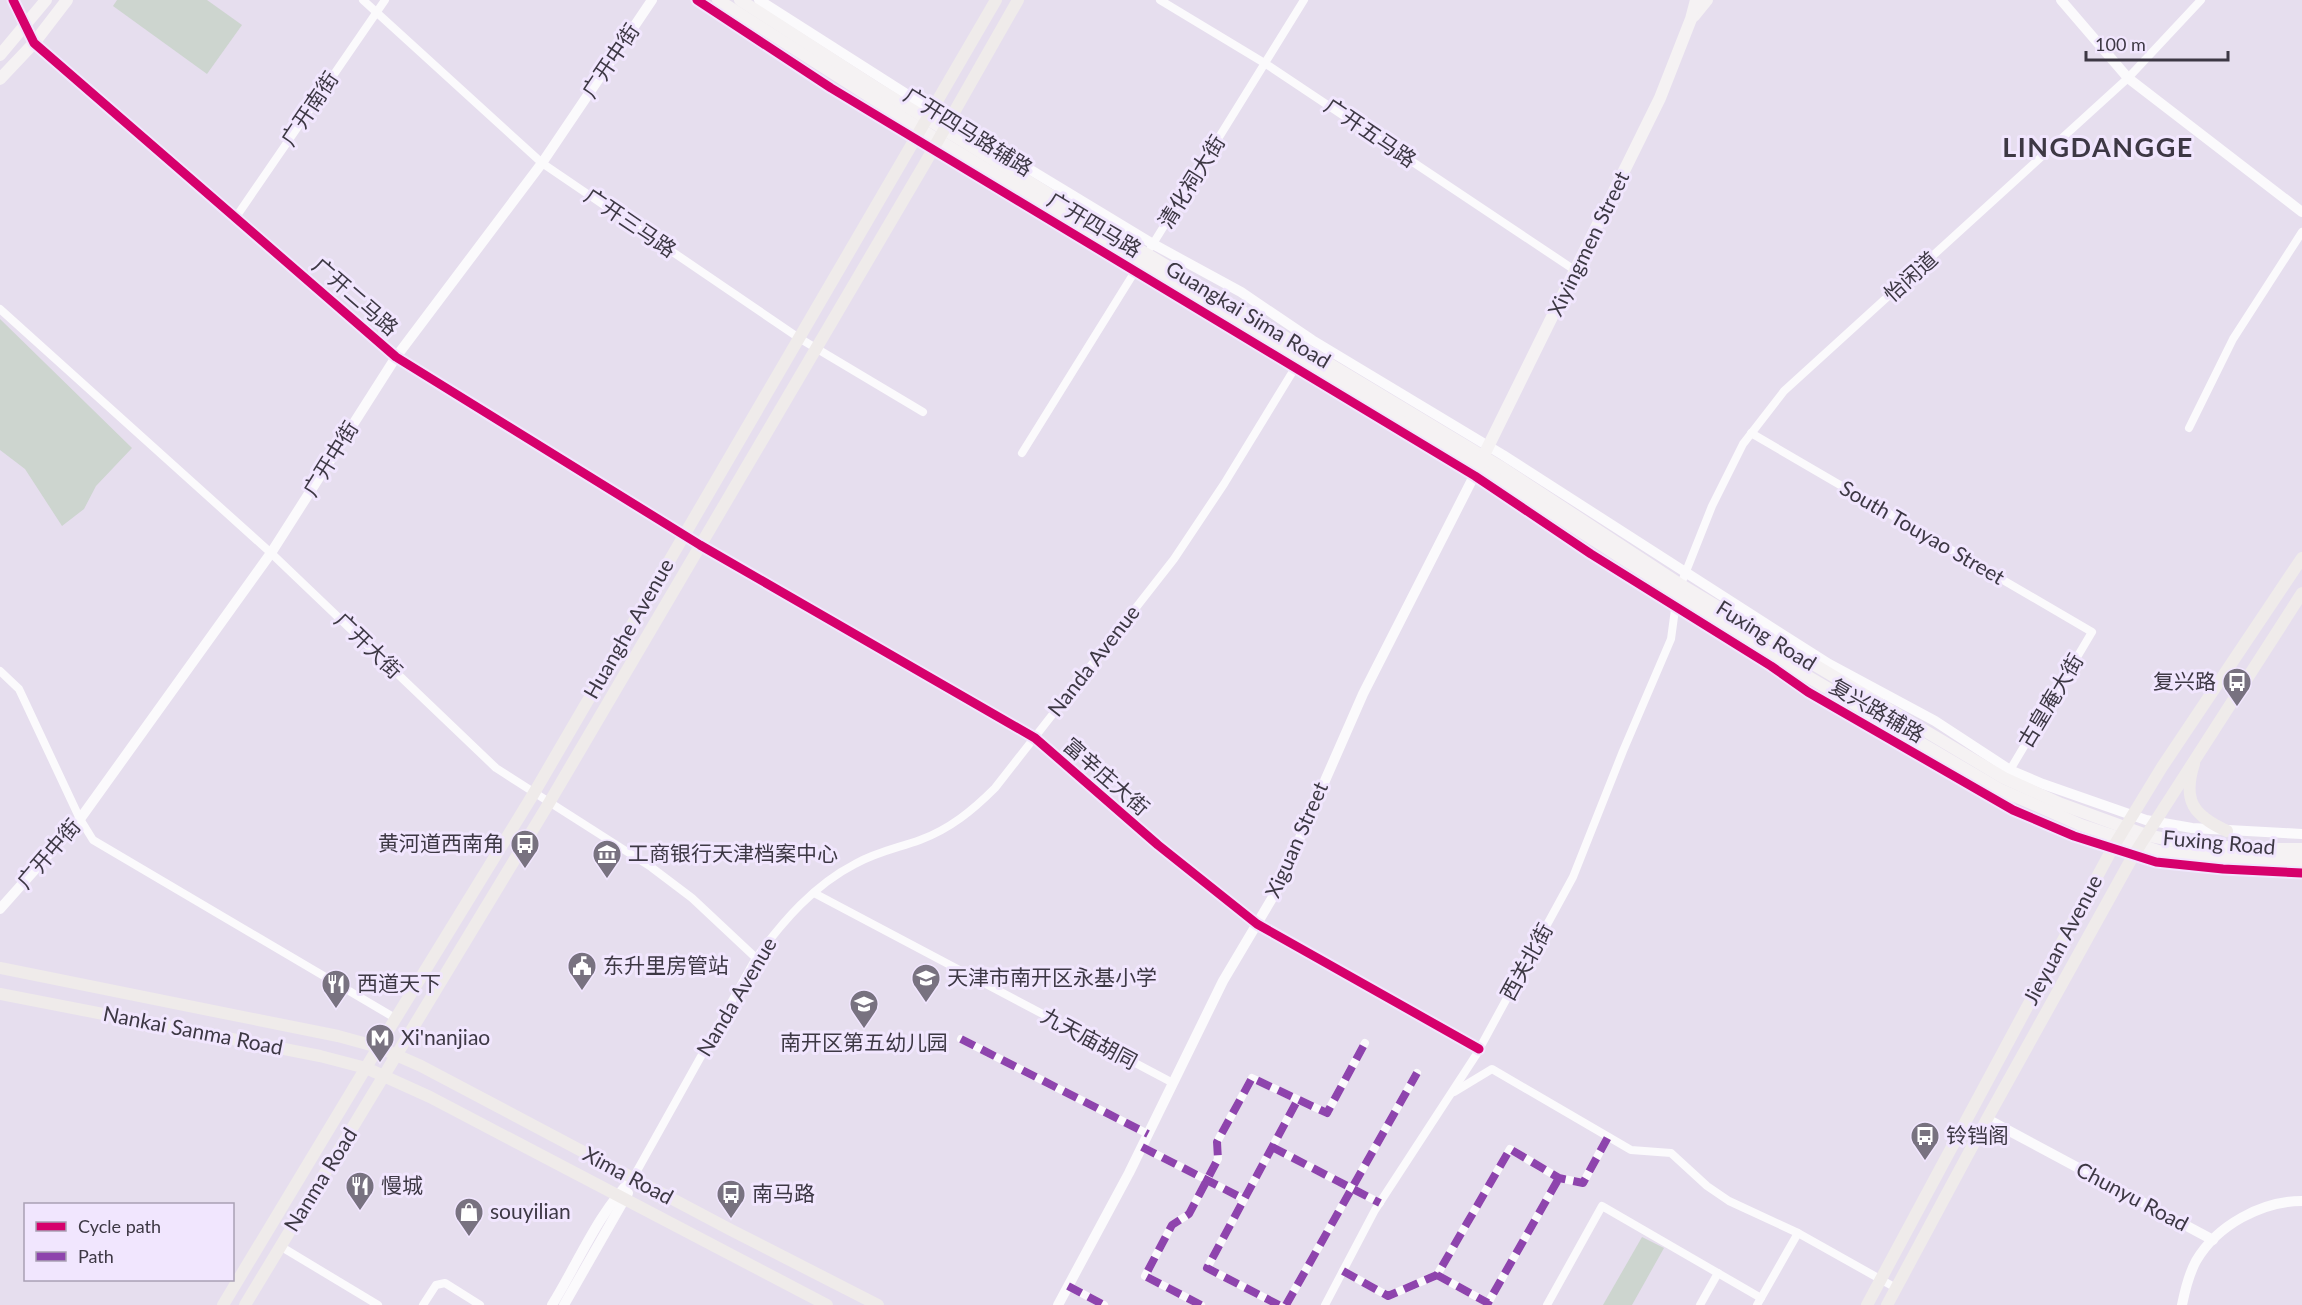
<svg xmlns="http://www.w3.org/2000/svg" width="2302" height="1305" viewBox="0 0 2302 1305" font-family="Lato,'Noto Sans SC',sans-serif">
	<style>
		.green { fill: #cdd5cf }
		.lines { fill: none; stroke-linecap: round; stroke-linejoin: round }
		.minor { stroke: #fbfafc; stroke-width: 8 }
		.tertiary { stroke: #fbfafc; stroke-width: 10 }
		.secondary { stroke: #f5f2f3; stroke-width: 12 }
		.primary { stroke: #efebea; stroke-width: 12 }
		.quiet { stroke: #8e44ad; stroke-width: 8; stroke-dasharray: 15 8; stroke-linecap: butt }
		.cycleway-casing { stroke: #f1e6fe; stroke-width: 13 }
		.cycleway { stroke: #d6006c; stroke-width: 9 }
		.labels { text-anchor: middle; stroke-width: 6; stroke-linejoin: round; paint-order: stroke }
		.street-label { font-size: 21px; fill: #3d3844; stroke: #f1e6fe }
		.poi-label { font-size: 21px; fill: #3d3844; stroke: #f1e6fe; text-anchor: start }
		.district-label { font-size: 27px; font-weight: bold; letter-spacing: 1.5px; fill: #3d3844; stroke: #f1e6fe }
	</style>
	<rect width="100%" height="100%" fill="#e6deee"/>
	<g class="green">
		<polygon points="117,0 207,0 242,25 207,74 113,6"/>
		<polygon points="0,319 132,448 96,486 84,509 62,526 25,469 0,450"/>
		<polygon points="1642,1237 1664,1248 1632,1305 1603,1305"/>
	</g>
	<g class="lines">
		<g class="minor">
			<polyline points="363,0 542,163 799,338 923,412"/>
			<polyline points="1160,0 1266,64 1576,271"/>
			<polyline points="236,217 385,0"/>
			<polyline points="1151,247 1304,0"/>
			<polyline points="0,309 271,553 496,768 651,867 692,898 756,958"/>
			<polyline points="2189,428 2233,339 2302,232"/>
			<polyline points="1751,433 2092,632 2010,770"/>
			<polyline points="1022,453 1137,268"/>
			<polyline points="1679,589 1712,506 1743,444 1784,391 2128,78 2201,0"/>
			<polyline points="0,671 19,689 80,819 93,840 395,1018"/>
			<polyline points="814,893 1173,1083"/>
			<polyline points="961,1039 1148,1134"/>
			<polyline points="1454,1092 1492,1069 1631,1150 1671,1153 1707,1186 1729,1201 1798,1233 1896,1288"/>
			<polyline points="1142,1147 1244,1199"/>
			<polyline points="1272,1147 1380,1203"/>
			<path d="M 633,1178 L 756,958 C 783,921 814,885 855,864 C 876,852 898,848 920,840 C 950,829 973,810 995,788 L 1174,559 L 1224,484 L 1298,363"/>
			<polyline points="280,1246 378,1305"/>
			<polyline points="1343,1271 1388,1296 1437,1275 1510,1149 1559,1178 1583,1183 1608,1137"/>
			<polyline points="1437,1275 1488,1303 1559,1178"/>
			<polyline points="1068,1286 1104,1305"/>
			<polyline points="423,1305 436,1285 445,1283 480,1305"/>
			<polyline points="1201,1305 1145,1276 1172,1225 1189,1214 1218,1159 1217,1142 1252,1078 1327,1113 1365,1043"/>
			<polyline points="1279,1305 1207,1268 1297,1101"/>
			<polyline points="1286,1305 1417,1073"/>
			<polyline points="1325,1305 1375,1210 1476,1055 1573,877 1623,751 1671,639 1676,602"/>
			<polyline points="1547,1305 1602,1206 1761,1298"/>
			<polyline points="1700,1305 1718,1273"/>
			<polyline points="1757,1305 1798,1233"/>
		</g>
		<g class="tertiary">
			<polyline points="13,0 34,43 396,357 700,545 1035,738 1158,845 1257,924 1479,1049"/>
			<polyline points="697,0 831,88 1475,476 1591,554 1771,666 1808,692 2013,810 2074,836 2156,862 2223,869 2302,873"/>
			<polyline points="759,0 933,111 1153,244 1241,292 1312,340 1503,455 1777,631 1829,664 1935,721 2010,770 2043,784 2146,820 2192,828 2302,834"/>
			<polyline points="2061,0 2128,78 2302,212"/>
			<polyline points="0,909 80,819 271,553 396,357 542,163 652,0"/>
			<polyline points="1987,1119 2213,1240"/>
			<path d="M 552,1305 C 578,1263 598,1213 633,1178"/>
			<polyline points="564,1305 628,1193"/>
			<polyline points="1058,1305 1129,1173 1223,981 1277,890 1363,694 1476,472"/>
			<path d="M 2182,1305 C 2185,1290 2189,1274 2196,1261 C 2217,1225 2262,1201 2302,1201"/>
		</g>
		<g class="secondary">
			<polyline points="718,0 938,140 1479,466 1788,665 1999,789 2081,825 2158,851 2247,861 2302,861"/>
			<polyline points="740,0 875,87 1135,247 1504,469 1681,585 2004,778 2061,804 2146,835 2190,844 2250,849 2302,849"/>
			<polyline points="1694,16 1707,0"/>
			<polyline points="0,55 46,0"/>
			<polyline points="0,79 34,43 67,0"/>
			<polyline points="1480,463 1660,98 1691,19 1696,0"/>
			<polyline points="1991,786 2002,800 2013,810"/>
		</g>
		<g class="primary">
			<path d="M 2194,764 C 2182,801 2194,816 2227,831"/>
			<polyline points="0,968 338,1036 378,1047 421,1066 731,1230 878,1305"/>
			<polyline points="0,994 320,1056 366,1068 430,1097 827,1305"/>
			<polyline points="223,1305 391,1026 534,793 996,0"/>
			<polyline points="245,1305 549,803 924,165 1018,0"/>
			<polyline points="1867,1305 2112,849 2162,767 2302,558"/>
			<polyline points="1887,1305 1987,1119 2133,856 2302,593"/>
		</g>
		<g class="quiet">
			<polyline points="961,1039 1148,1134"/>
			<polyline points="1142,1147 1244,1199"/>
			<polyline points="1272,1147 1380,1203"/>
			<polyline points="1343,1271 1388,1296 1437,1275 1510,1149 1559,1178 1583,1183 1608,1137"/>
			<polyline points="1437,1275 1488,1303 1559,1178"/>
			<polyline points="1068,1286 1104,1305"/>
			<polyline points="1201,1305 1145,1276 1172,1225 1189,1214 1218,1159 1217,1142 1252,1078 1327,1113 1365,1043"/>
			<polyline points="1279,1305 1207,1268 1297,1101"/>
			<polyline points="1286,1305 1417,1073"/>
		</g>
		<g class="cycleway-casing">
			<g id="cycleway">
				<polyline points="13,0 34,43 396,357 700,545 1035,738 1158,845 1257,924 1479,1049"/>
				<polyline points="697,0 831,88 1475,476 1591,554 1771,666 1808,692 2013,810 2074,836 2156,862 2223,869 2302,873"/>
			</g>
		</g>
		<use href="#cycleway" class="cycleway"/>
	</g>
	<defs>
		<g id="bus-pin" transform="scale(1.5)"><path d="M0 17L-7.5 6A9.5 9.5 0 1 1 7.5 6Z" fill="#787280" stroke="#f1e6fe"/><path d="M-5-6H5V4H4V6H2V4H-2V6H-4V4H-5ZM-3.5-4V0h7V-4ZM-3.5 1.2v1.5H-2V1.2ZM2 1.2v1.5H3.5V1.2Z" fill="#fff"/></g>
		<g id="museum-pin" transform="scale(1.5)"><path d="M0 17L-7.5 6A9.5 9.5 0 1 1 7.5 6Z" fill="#787280" stroke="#f1e6fe"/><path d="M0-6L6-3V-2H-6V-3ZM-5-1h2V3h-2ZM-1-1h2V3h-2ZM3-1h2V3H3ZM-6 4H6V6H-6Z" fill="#fff"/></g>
		<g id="civic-pin" transform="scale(1.5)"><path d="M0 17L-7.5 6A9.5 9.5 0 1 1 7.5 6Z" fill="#787280" stroke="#f1e6fe"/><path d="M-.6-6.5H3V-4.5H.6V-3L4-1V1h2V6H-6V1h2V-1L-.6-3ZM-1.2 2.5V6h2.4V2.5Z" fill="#fff"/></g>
		<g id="school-pin" transform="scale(1.5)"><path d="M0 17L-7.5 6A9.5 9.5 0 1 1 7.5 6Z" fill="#787280" stroke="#f1e6fe"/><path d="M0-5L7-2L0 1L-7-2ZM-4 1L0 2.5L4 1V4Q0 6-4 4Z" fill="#fff"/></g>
		<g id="restaurant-pin" transform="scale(1.5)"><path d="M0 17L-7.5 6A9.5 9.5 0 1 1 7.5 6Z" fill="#787280" stroke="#f1e6fe"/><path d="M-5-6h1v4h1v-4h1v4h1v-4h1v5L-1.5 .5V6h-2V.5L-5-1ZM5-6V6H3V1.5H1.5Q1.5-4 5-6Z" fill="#fff"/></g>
		<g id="metro-pin" transform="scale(1.5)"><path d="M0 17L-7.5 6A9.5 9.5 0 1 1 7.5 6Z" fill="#787280" stroke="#f1e6fe"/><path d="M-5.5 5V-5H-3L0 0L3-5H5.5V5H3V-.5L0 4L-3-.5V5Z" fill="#fff"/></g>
		<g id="shop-pin" transform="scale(1.5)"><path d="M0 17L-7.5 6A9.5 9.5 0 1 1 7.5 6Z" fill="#787280" stroke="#f1e6fe"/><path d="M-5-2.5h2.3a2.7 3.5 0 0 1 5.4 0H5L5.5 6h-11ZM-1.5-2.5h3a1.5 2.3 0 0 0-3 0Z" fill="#fff"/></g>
	</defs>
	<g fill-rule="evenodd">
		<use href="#bus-pin" x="2237" y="682"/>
		<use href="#bus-pin" x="525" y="844"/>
		<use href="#museum-pin" x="607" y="854"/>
		<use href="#civic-pin" x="582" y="966"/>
		<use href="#school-pin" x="926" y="978"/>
		<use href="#restaurant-pin" x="336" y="984"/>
		<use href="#school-pin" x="864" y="1004"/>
		<use href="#metro-pin" x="380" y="1038"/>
		<use href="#bus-pin" x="1925" y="1136"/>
		<use href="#restaurant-pin" x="360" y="1186"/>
		<use href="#bus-pin" x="731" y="1194"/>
		<use href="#shop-pin" x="469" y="1212"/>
	</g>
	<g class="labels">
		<g class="street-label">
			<text transform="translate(611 61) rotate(-56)" y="7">广开中街</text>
			<text transform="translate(310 109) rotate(-56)" y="7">广开南街</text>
			<text transform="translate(968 132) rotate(32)" y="7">广开四马路辅路</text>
			<text transform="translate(1370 133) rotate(34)" y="7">广开五马路</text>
			<text transform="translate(1192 182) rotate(-58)" y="7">清化祠大街</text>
			<text transform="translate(630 223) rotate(34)" y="7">广开三马路</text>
			<text transform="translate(1094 225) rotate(31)" y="7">广开四马路</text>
			<text transform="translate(1589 244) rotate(-64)" y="7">Xiyingmen Street</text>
			<text transform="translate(1911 277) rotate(-42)" y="7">怡闲道</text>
			<text transform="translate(355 297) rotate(41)" y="7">广开二马路</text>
			<text transform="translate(1248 315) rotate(31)" y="7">Guangkai Sima Road</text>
			<text transform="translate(331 459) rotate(-58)" y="7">广开中街</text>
			<text transform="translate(1922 533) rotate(30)" y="7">South Touyao Street</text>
			<text transform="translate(629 629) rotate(-60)" y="7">Huanghe Avenue</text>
			<text transform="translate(1766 636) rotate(32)" y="7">Fuxing Road</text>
			<text transform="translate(368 646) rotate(44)" y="7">广开大街</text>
			<text transform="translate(1094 661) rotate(-52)" y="7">Nanda Avenue</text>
			<text transform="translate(2051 701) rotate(-59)" y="7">古皇庵大街</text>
			<text transform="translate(1877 711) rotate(30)" y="7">复兴路辅路</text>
			<text transform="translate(1106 777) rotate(41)" y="7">富辛庄大街</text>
			<text transform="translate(1297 840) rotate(-66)" y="7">Xiguan Street</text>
			<text transform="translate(2219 843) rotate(5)" y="7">Fuxing Road</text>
			<text transform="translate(49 854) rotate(-49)" y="7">广开中街</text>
			<text transform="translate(2063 940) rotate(-62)" y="7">Jieyuan Avenue</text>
			<text transform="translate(1527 962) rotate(-61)" y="7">西关北街</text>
			<text transform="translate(737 997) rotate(-59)" y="7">Nanda Avenue</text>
			<text transform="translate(193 1031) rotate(11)" y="7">Nankai Sanma Road</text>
			<text transform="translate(1089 1039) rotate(28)" y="7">九天庙胡同</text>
			<text transform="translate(628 1176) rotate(28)" y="7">Xima Road</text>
			<text transform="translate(321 1180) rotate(-58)" y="7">Nanma Road</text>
			<text transform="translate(2132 1197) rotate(28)" y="7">Chunyu Road</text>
		</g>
		<g class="poi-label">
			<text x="2216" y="689" text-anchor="end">复兴路</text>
			<text x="504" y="851" text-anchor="end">黄河道西南角</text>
			<text x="628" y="861">工商银行天津档案中心</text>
			<text x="603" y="973">东升里房管站</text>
			<text x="947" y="985">天津市南开区永基小学</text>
			<text x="357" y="991">西道天下</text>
			<text x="401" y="1045">Xi'nanjiao</text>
			<text x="864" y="1050" text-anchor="middle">南开区第五幼儿园</text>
			<text x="1946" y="1143">铃铛阁</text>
			<text x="381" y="1193">慢城</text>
			<text x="752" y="1201">南马路</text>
			<text x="490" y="1219">souyilian</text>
		</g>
		<g class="district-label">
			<text x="2098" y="157">LINGDANGGE</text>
		</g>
	</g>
	<rect x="24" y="1203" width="210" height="78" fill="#f1e6fe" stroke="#a9a0b4" stroke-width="1.5"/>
	<rect x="36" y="1222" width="30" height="9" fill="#d6006c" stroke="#a9a0b4" stroke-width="1.5"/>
	<text x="78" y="1233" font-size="18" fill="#3d3844">Cycle path</text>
	<rect x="36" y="1252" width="30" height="9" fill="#8e44ad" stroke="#a9a0b4" stroke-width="1.5"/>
	<text x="78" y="1263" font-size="18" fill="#3d3844">Path</text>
	<path d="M2086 51v9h142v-9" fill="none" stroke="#3d3844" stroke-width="3"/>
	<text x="2095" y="51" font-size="18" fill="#3d3844" stroke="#f1e6fe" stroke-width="4.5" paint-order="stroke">100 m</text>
</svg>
